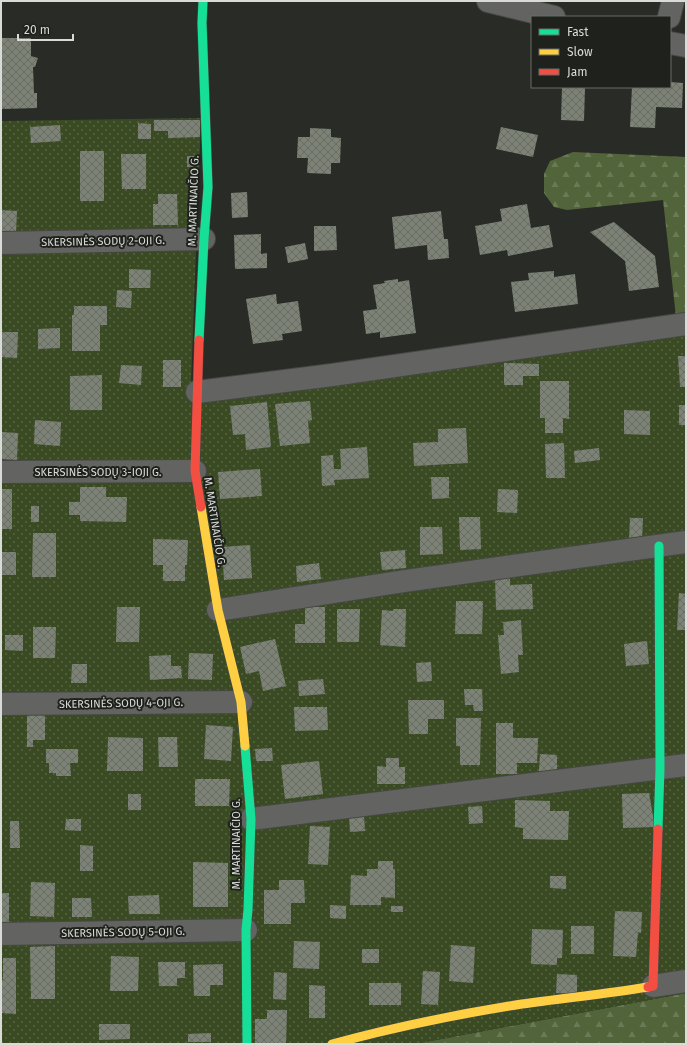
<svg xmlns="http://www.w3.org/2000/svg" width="687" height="1045" viewBox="0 0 687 1045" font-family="'Fira Sans',sans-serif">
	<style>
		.forest { fill: url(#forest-firs) }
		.garden { fill: url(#garden-dots) }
		.building { fill: url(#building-cross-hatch) }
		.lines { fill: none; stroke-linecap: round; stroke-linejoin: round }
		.street-casing { stroke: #464844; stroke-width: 24 }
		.fast-casing { stroke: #464844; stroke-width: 10 }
		.slow-casing { stroke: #464844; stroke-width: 10 }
		.jam-casing { stroke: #464844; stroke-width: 10 }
		.street { stroke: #636461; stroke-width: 22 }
		.fast { stroke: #16e098; stroke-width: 9 }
		.slow { stroke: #ffcf43; stroke-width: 9 }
		.jam { stroke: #f24e42; stroke-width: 9 }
		.labels { text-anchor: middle; stroke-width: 4; stroke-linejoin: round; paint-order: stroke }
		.street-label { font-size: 11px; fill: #d9dbd7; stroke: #1f221c }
	</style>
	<defs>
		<pattern id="forest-firs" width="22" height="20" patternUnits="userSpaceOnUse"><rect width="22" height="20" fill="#526439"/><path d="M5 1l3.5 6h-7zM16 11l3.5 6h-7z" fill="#6a7a55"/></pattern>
		<pattern id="garden-dots" width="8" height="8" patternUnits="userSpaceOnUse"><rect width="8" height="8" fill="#3a4b24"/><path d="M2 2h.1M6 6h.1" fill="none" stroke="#566443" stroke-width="1.8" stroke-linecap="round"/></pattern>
		<pattern id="building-cross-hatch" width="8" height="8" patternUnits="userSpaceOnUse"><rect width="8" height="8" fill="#7d8276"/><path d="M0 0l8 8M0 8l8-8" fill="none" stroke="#686c63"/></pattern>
	</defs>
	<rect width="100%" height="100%" fill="#292b27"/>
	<g class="forest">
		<polygon points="573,152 686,157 686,315 676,317 663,200 567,210 554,207 544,193 544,174 550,161"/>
		<polygon points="686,993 686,1044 415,1044"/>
	</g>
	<polygon class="garden" points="201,118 191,383 686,315 686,993 415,1044 1,1044 1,121"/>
	<g class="building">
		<polygon points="1,38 31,38 31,56 38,58 35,67 33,67 34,93 37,93 37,108 1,109"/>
		<polygon points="670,82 683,83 682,108 656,107 655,128 630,127 632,87 670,87"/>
		<polygon points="562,87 585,87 584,121 561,120"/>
		<polygon points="154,120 200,120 200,137 168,138 168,131 154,131"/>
		<polygon points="138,123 151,124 151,139 138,139"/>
		<polygon points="60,125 61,141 31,143 30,127"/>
		<polygon points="501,127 538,135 533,157 496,149"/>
		<polygon points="310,128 331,129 331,137 341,138 340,163 331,163 331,174 307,173 308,158 297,158 298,137 310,137"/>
		<rect x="80" y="151" width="24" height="50"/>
		<polygon points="121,154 146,154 146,189 122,189"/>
		<rect x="187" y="156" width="7" height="11"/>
		<polygon points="247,192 248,217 232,218 231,193"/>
		<polygon points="158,194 177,194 178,225 153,225 153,204 158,204"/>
		<polygon points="527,204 531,228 549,225 553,247 508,256 507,250 480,255 475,226 502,221 500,209"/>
		<polygon points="1,210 17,211 16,234 1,233"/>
		<polygon points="441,211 444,239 448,239 449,258 428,260 427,245 395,249 392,217"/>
		<polygon points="614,222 655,256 659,287 629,291 625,261 590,232"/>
		<polygon points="314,226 336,226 337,250 314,251"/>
		<polygon points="261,234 261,254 267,253 267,268 235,269 234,235"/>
		<polygon points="305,243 308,259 288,263 285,247"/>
		<polygon points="129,269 151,270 150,288 129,288"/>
		<polygon points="554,271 554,277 575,274 578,304 515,312 511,282 529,280 528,273"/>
		<polygon points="398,279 398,282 409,280 416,333 380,338 380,332 366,334 363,311 377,309 373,285 385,283 384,281"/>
		<polygon points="117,290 132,291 131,308 116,307"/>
		<polygon points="276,294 277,304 298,301 302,331 282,334 283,340 253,344 246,299"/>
		<polygon points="74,306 107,306 107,325 100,325 100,351 72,351 72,315 74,315"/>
		<polygon points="60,328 60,348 38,349 38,329"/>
		<polygon points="1,332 18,332 17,358 1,357"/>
		<polygon points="678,356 686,356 686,387 680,387"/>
		<rect x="163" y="360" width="18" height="27"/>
		<polygon points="504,363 539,364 539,376 523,376 523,385 504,385"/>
		<polygon points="121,365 142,366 141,385 119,383"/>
		<polygon points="102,375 102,410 70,410 70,376"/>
		<polygon points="540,381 569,381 569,419 563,418 563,433 545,433 545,418 540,418"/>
		<polygon points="310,401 312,420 308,421 310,443 280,446 275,404"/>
		<polygon points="267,402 271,447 246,450 245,434 233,435 230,406"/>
		<rect x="679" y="405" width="7" height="20"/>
		<polygon points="624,410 650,411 650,435 624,434"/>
		<polygon points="35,420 61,422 60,446 34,444"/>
		<polygon points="466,428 468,463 414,466 413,443 438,442 438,429"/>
		<polygon points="1,432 18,433 17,460 1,459"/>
		<polygon points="564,443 565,478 546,478 545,444"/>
		<polygon points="367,447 369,478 334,480 335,485 322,486 321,456 333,455 334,469 341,469 340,449"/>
		<polygon points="599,448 600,460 575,463 574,451"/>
		<polygon points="260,469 262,496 220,499 218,472"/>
		<polygon points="431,477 449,477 449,498 432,499"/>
		<polygon points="80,487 106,487 106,497 127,497 126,522 80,521 80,515 69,515 69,502 80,502"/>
		<rect x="1" y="489" width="11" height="40"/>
		<polygon points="498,489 518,490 517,513 497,512"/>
		<rect x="31" y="506" width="8" height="16"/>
		<polygon points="459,517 480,517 481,549 460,550"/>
		<polygon points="630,518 643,518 642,540 629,540"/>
		<polygon points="420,527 442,527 443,554 420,555"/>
		<polygon points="33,533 56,533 56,577 32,577"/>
		<polygon points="153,539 188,540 187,565 185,565 185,581 163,581 163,565 153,565"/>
		<polygon points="250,545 252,578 224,580 222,547"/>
		<polygon points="405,550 406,568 382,570 380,552"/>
		<rect x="1" y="552" width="15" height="23"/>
		<polygon points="319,563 321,579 297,582 296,566"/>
		<polygon points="510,577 510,585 532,584 533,609 496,610 495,578"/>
		<polygon points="679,593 686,594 686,630 677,630"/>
		<polygon points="456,601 483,601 482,634 455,634"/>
		<polygon points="117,607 140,607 139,642 116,642"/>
		<polygon points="305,607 325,607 325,643 295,643 295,624 305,624"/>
		<polygon points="337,609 360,609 359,642 337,642"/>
		<polygon points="393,609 406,609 405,647 380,645 382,610 393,611"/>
		<polygon points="521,620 523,655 518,655 519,672 501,674 498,635 504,635 503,622"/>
		<polygon points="33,627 56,627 55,658 33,658"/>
		<polygon points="5,635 23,635 23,651 5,650"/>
		<polygon points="275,639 286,686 263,691 259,671 246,674 240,647"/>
		<polygon points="647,641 649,664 626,666 624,644"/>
		<polygon points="189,653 213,654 212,680 188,679"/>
		<polygon points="171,655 171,666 181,666 182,678 150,680 149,656"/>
		<polygon points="431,662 432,681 417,682 416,663"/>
		<polygon points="72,664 87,664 87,683 71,683"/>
		<polygon points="323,679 325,694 299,696 298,681"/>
		<polygon points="464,689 482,689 483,711 474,711 473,705 465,705"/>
		<polygon points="408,700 444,700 444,719 428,719 428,734 409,734"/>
		<polygon points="294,707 327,707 328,730 295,731"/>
		<polygon points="27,714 45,714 45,740 33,740 33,747 27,747"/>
		<polygon points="456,718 481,718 480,765 460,765 460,746 456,746"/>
		<polygon points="496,723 513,723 513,738 538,738 537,763 517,763 517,774 496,774"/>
		<polygon points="206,725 233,727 231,761 204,759"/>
		<polygon points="108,737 143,738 143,771 107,771"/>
		<polygon points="158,737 177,737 178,767 159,767"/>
		<polygon points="272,748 273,761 256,761 255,749"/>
		<polygon points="46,749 78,749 78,763 70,763 71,776 56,776 56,773 49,773 49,763 46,763"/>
		<polygon points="540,754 557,755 557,771 539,771"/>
		<polygon points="386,758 399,758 399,767 405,767 405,784 377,784 377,766 386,767"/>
		<polygon points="319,761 323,794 285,799 281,765"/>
		<polygon points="195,779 230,779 229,806 195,806"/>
		<polygon points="649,793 655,827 623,828 622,794"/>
		<rect x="128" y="794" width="13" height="16"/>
		<polygon points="515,800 550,801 550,811 569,811 568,840 523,839 523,828 515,827"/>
		<polygon points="482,806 483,823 469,824 468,807"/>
		<polygon points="364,815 365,831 350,832 349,816"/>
		<polygon points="66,819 81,819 81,831 65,830"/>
		<polygon points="10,821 19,821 20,848 10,848"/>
		<polygon points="310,826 330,827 328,865 308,864"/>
		<polygon points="80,845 93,846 93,871 80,871"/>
		<polygon points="378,861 393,861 393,869 395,869 395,898 381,897 381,905 350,905 351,875 367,876 367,869 378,869"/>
		<polygon points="193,862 228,863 228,907 193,907"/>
		<polygon points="550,876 566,876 566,889 550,888"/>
		<polygon points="279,880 304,880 305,903 291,903 291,924 264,924 264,890 279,890"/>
		<polygon points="31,882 55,883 54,917 30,916"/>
		<rect x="1" y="893" width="8" height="29"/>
		<polygon points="159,895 160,914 129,914 128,896"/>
		<polygon points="72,898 91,898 92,917 72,917"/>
		<polygon points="330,905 346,906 346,919 330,918"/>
		<rect x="391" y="906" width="12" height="6"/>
		<polygon points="615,911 642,912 641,933 638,932 636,957 613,956"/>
		<rect x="571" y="926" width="23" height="28"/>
		<polygon points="532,929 563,930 562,958 557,958 557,965 531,964"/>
		<polygon points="294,941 320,942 319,969 293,968"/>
		<polygon points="451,945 475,947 473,983 449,981"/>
		<polygon points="55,946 55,999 31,999 30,947"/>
		<rect x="362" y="949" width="17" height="14"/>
		<polygon points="111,956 139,957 138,991 110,991"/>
		<polygon points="3,958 16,958 16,1014 1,1013 1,980 3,980"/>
		<polygon points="158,962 185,962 185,978 177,978 177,986 159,986"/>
		<polygon points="223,964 223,985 210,985 210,996 194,996 193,965"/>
		<polygon points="423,971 440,972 438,1005 421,1004"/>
		<polygon points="274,972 287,973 286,1000 273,999"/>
		<polygon points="557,974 577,975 577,994 556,993"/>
		<rect x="369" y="983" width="32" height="22"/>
		<polygon points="309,985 325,986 325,1018 309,1018"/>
		<polygon points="267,1010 287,1010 286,1044 255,1044 255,1019 267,1019"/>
		<polygon points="99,1024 130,1024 130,1039 99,1040"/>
		<polygon points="211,1033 211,1042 188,1042 188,1034"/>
	</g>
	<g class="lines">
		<g class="street-casing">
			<g id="street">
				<polyline points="488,1 554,17"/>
				<polyline points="669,17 673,1"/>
				<polyline points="670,43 686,46"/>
				<polyline points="1,243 204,239"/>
				<polyline points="197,392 332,375 686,324"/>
				<polyline points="1,472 195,471"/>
				<polyline points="218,610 405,581 686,542"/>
				<polyline points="1,704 241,702"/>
				<polyline points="251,819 686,765"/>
				<polyline points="1,934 246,930"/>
				<polyline points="653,986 686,981"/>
			</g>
		</g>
		<g class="fast-casing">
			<g id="fast">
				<polyline points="199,340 204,239 208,187 202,23 203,1"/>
				<polyline points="245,746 251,819 248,910 246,930 247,1044"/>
				<polyline points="658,829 660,769 659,546"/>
			</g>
		</g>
		<g class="slow-casing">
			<g id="slow">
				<polyline points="201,507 218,610 241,702 245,746"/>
				<path d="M 332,1044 C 395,1027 458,1014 522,1004 C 564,998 606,994 648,987"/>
			</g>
		</g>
		<g class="jam-casing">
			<g id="jam">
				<polyline points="199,340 195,471 201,507"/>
				<polyline points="648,987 653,986 658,829"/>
			</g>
		</g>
		<use href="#street" class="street"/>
		<use href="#fast" class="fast"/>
		<use href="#slow" class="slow"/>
		<use href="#jam" class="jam"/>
	</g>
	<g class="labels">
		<g class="street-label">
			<text transform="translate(193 201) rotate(-88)" y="4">M. MARTINAIČIO G.</text>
			<text transform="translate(103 241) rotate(-1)" y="4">SKERSINĖS SODŲ 2-OJI G.</text>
			<text x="98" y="476">SKERSINĖS SODŲ 3-IOJI G.</text>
			<text transform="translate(215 522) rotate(81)" y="4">M. MARTINAIČIO G.</text>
			<text transform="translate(121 703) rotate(-1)" y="4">SKERSINĖS SODŲ 4-OJI G.</text>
			<text transform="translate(236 844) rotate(-90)" y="4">M. MARTINAIČIO G.</text>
			<text transform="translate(123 932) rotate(-1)" y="4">SKERSINĖS SODŲ 5-OJI G.</text>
		</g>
	</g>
	<rect width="687" height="1045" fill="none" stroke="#d9dbd7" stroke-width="4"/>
	<rect x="531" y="16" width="140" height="72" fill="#1f221c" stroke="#696c67"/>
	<rect x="539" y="29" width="20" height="6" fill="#16e098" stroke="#696c67"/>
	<text x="567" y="36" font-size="12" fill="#d9dbd7">Fast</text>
	<rect x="539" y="49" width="20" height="6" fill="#ffcf43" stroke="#696c67"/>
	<text x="567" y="56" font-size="12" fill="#d9dbd7">Slow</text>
	<rect x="539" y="69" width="20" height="6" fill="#f24e42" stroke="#696c67"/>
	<text x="567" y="76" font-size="12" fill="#d9dbd7">Jam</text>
	<path d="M18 34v6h55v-6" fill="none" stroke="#d9dbd7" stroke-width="2"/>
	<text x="24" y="34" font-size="12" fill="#d9dbd7" stroke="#1f221c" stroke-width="3" paint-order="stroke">20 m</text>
</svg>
